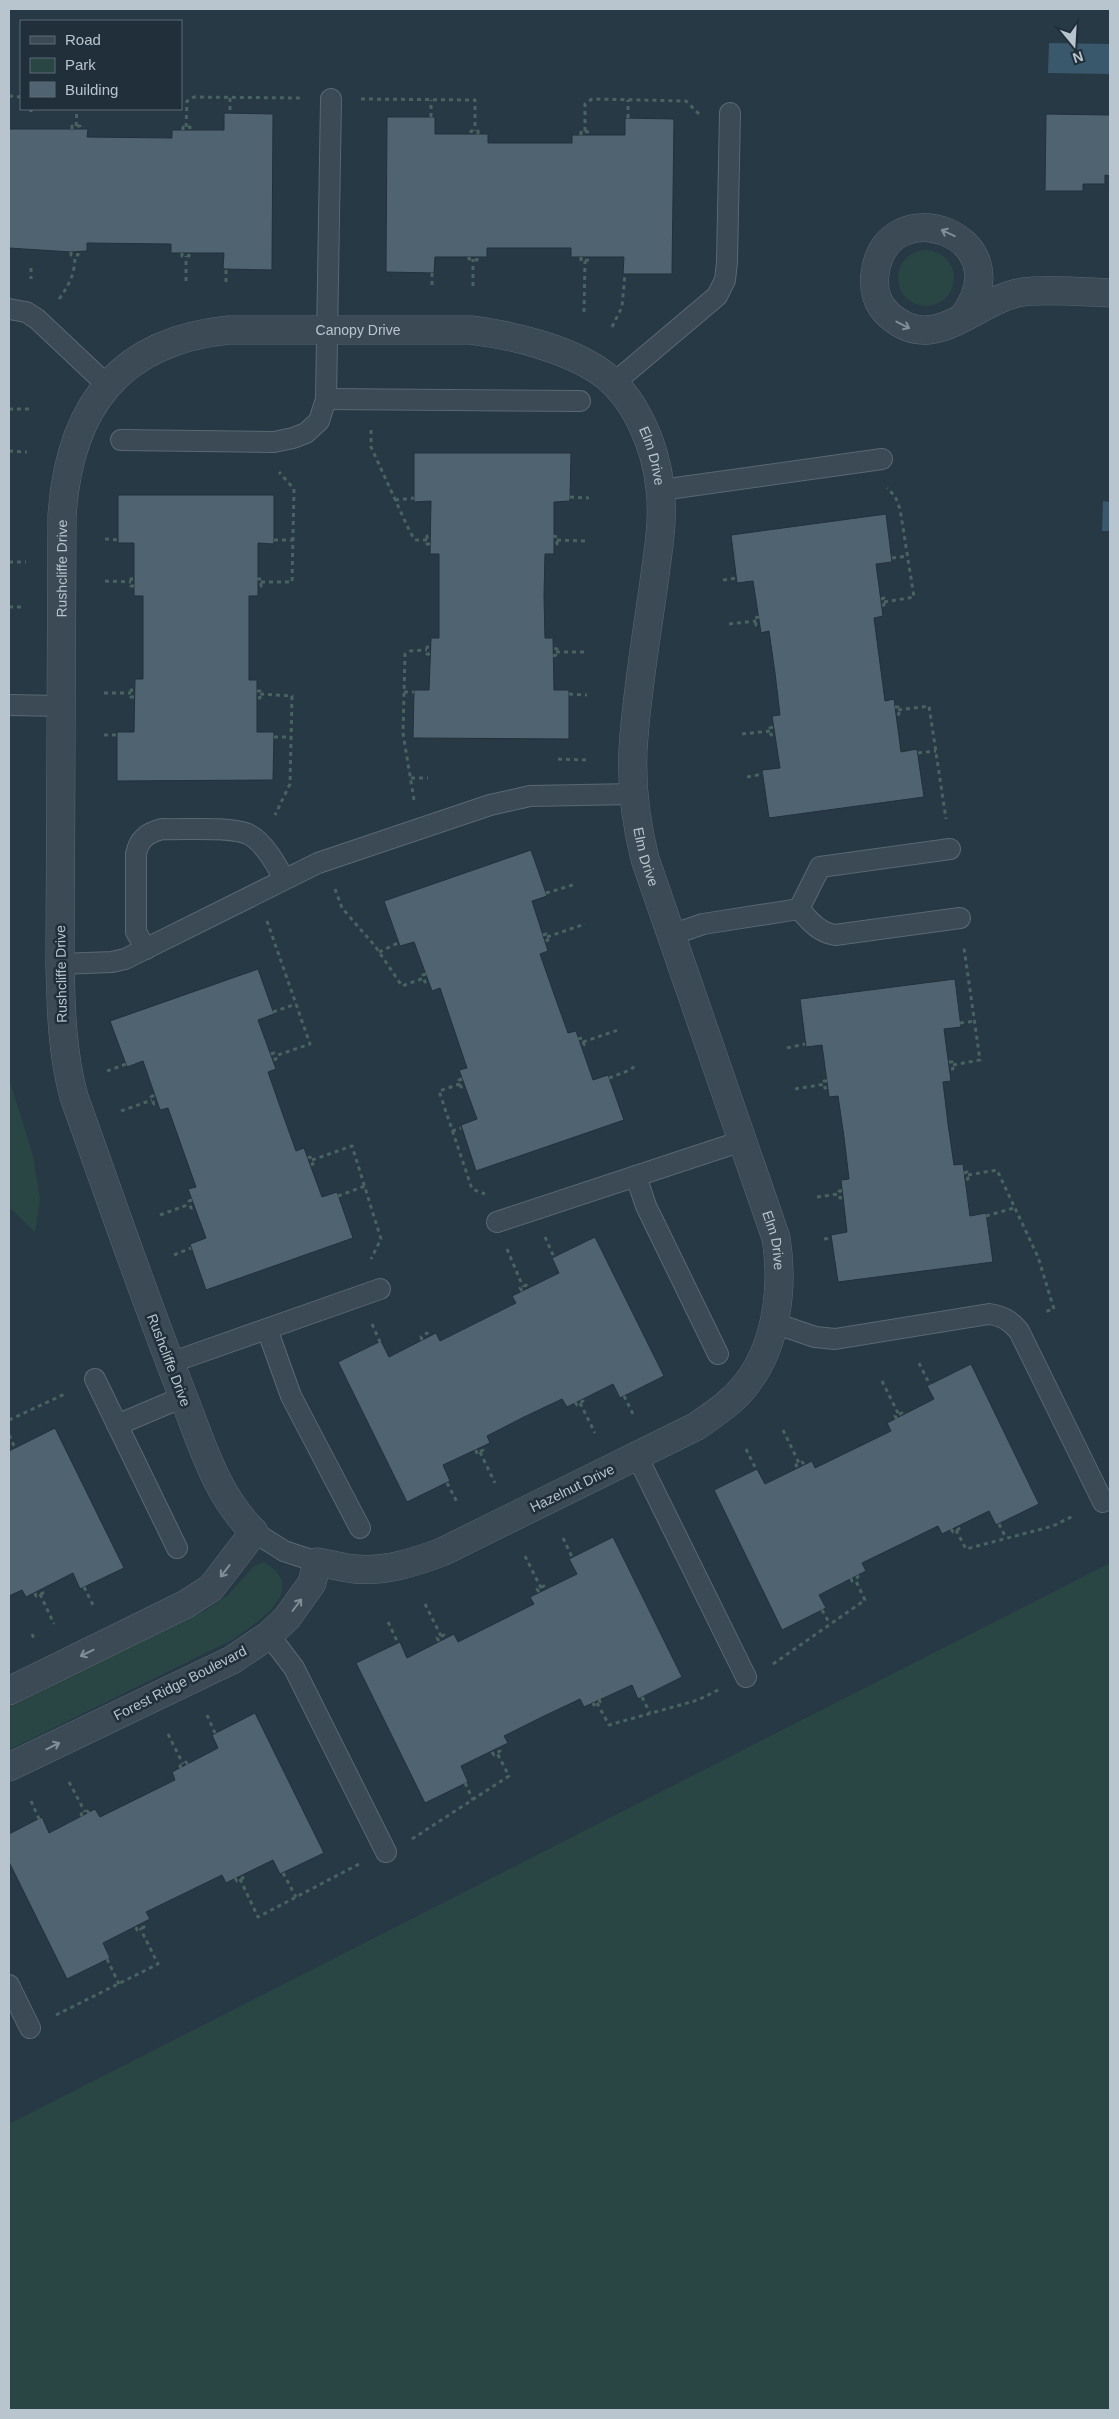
<svg xmlns="http://www.w3.org/2000/svg" width="1119" height="2419" viewBox="0 0 1119 2419" font-family="Helvetica,sans-serif">
	<style>
		.green { fill: #294644 }
		.water { fill: #3a586c }
		.building { fill: #4f6370; stroke: #22313c }
		.lines { fill: none; stroke-linecap: round; stroke-linejoin: round }
		.service-casing { stroke: #5a6872; stroke-width: 22 }
		.minor-casing { stroke: #5a6872; stroke-width: 29 }
		.path { stroke: #496361; stroke-width: 3; stroke-dasharray: 4 4; stroke-linecap: butt }
		.service { stroke: #3b4a54; stroke-width: 20 }
		.minor { stroke: #3b4a54; stroke-width: 28 }
		.oneway { stroke: #808e97 }
		.labels { text-anchor: middle; stroke-width: 5; stroke-linejoin: round; paint-order: stroke }
		.street-label { font-size: 14px; fill: #b9c5ce; stroke: #202f3a }
	</style>
	<rect width="100%" height="100%" fill="#263945"/>
	<g class="green">
		<circle cx="926" cy="278" r="28"/>
		<polygon points="9,1078 33,1156 40,1199 35,1232 9,1207"/>
		<path d="M 264,1562 C 311,1590 257,1622 232,1640 L 9,1750 L 9,1708 L 206,1610 L 228,1595 L 254,1566 Z"/>
		<polygon points="1110,1563 1110,2410 9,2410 9,2124"/>
	</g>
	<g class="water">
		<polygon points="1049,43 1109,44 1109,74 1048,73"/>
		<polygon points="1103,501 1110,502 1110,531 1102,531"/>
	</g>
	<g class="building">
		<polygon points="224,113 273,114 272,270 223,269 224,253 171,253 171,244 87,243 87,251 71,252 9,248 9,129 88,129 87,137 172,138 172,130 224,130"/>
		<polygon points="1046,114 1110,115 1110,176 1105,175 1105,184 1083,184 1083,191 1045,191"/>
		<polygon points="387,117 435,117 435,134 488,134 488,143 572,143 572,135 625,135 625,118 674,119 672,274 623,274 624,257 571,257 571,248 487,248 487,257 435,257 434,273 386,272"/>
		<polygon points="414,453 571,453 570,501 554,502 554,554 545,554 544,596 545,638 553,638 554,690 569,690 569,739 413,738 414,690 429,690 431,638 439,638 439,554 430,554 431,501 414,502"/>
		<polygon points="118,495 274,495 274,544 258,543 258,596 249,596 249,680 257,680 257,732 274,732 273,780 117,781 117,732 134,732 135,679 143,679 143,596 134,596 134,543 118,543"/>
		<polygon points="886,514 892,562 876,564 883,616 874,618 885,701 894,699 901,752 917,749 924,797 769,818 762,770 780,768 772,716 780,715 775,673 769,631 761,633 753,581 737,583 731,535"/>
		<polygon points="531,850 547,896 532,901 548,951 540,954 554,994 568,1033 576,1031 593,1080 608,1075 624,1120 476,1171 461,1125 477,1119 459,1070 467,1068 440,988 432,991 414,942 400,946 384,901"/>
		<polygon points="258,969 274,1014 258,1020 276,1069 268,1072 282,1112 296,1151 304,1148 322,1197 337,1192 353,1238 206,1290 190,1244 206,1238 188,1189 196,1187 168,1108 160,1110 143,1061 127,1067 110,1021"/>
		<polygon points="955,979 961,1027 944,1029 951,1081 943,1082 948,1124 954,1165 963,1164 970,1216 986,1213 993,1262 838,1282 831,1235 847,1232 841,1180 849,1179 844,1137 838,1096 829,1097 822,1045 806,1047 800,999"/>
		<polygon points="595,1237 664,1376 620,1398 613,1384 567,1407 562,1399 524,1417 487,1436 490,1443 443,1465 450,1481 407,1502 338,1362 381,1341 389,1357 436,1333 440,1341 516,1303 512,1296 559,1273 552,1258"/>
		<polygon points="971,1364 1039,1504 996,1525 989,1511 942,1534 938,1526 862,1563 866,1571 819,1595 826,1608 782,1630 714,1490 757,1469 765,1484 812,1461 815,1468 891,1431 887,1423 934,1399 927,1386"/>
		<polygon points="55,1428 124,1568 80,1589 73,1573 26,1597 22,1590 9,1596 9,1451"/>
		<polygon points="613,1537 682,1677 638,1699 632,1685 584,1707 580,1699 542,1717 504,1736 508,1743 461,1766 468,1782 425,1803 356,1663 400,1642 407,1658 454,1634 458,1642 534,1604 530,1597 577,1574 569,1559"/>
		<polygon points="255,1713 324,1853 280,1874 273,1860 226,1883 222,1875 146,1912 150,1919 103,1943 110,1958 67,1979 9,1862 9,1834 42,1817 49,1833 95,1809 100,1817 175,1780 172,1772 218,1748 212,1735"/>
	</g>
	<g class="lines">
		<g class="service-casing">
			<g id="service">
				<polyline points="9,309 26,312 37,319 107,385"/>
				<polyline points="614,383 717,296 725,280 727,262 730,113"/>
				<polyline points="326,399 580,401"/>
				<polyline points="121,440 274,442 293,438 306,433 319,421 326,399 331,99"/>
				<polyline points="661,490 882,459"/>
				<polyline points="9,705 62,706"/>
				<path d="M 950,849 L 820,867 L 799,909 C 810,921 818,932 835,935 L 960,918"/>
				<polyline points="671,935 703,924 799,909"/>
				<path d="M 146,949 L 136,932 L 136,854 C 139,839 147,833 162,829 C 183,830 229,826 248,834 C 264,842 276,864 284,879"/>
				<polyline points="60,964 112,962 125,959 318,863 490,805 530,796 633,794"/>
				<polyline points="636,1176 646,1206 718,1354"/>
				<polyline points="497,1222 742,1141"/>
				<path d="M 774,1323 L 815,1337 L 835,1339 L 989,1314 C 1002,1316 1010,1320 1019,1331 L 1103,1502"/>
				<polyline points="267,1329 291,1396 360,1528"/>
				<polyline points="170,1363 380,1289"/>
				<polyline points="95,1379 177,1548"/>
				<polyline points="117,1425 183,1397"/>
				<polyline points="637,1456 746,1677"/>
				<polyline points="254,1532 284,1551 317,1562"/>
				<polyline points="269,1635 294,1668 386,1852"/>
				<polyline points="9,1985 30,2028"/>
			</g>
		</g>
		<g class="minor-casing">
			<g id="minor">
				<path d="M 963,317 C 1025,235 885,187 875,274 C 873,289 877,305 889,315 C 935,357 975,299 1023,292 C 1050,289 1083,292 1110,293"/>
				<path id="s1" d="M 9,1691 L 186,1604 L 211,1588 L 254,1532 C 216,1495 202,1444 183,1396 C 144,1297 110,1197 74,1097 C 62,1053 61,1010 60,964 L 62,516 C 69,409 118,341 229,330 L 471,330 C 511,335 565,348 599,371 C 635,395 656,447 660,488 C 664,519 658,552 654,582 C 647,633 638,685 634,736 C 630,778 635,819 645,859 L 776,1238 C 784,1287 777,1347 744,1387 C 731,1403 714,1414 697,1426 L 442,1552 C 415,1562 385,1572 355,1569 C 343,1568 330,1564 317,1562 L 312,1583 L 287,1618 L 269,1635 L 232,1660 L 9,1767"/>
			</g>
		</g>
		<g class="path">
			<polyline points="9,96 21,97"/>
			<polyline points="230,98 230,113"/>
			<polyline points="361,99 475,100 475,131"/>
			<polyline points="31,112 31,109"/>
			<polyline points="431,117 431,100"/>
			<polyline points="628,118 628,100"/>
			<polyline points="76,126 77,109"/>
			<polyline points="186,127 187,101 194,97 300,98"/>
			<polyline points="72,129 72,126 80,126 80,129"/>
			<polyline points="183,130 183,127 190,127 190,130"/>
			<polyline points="585,131 585,104 592,99 686,101 699,114"/>
			<polyline points="471,133 471,131 478,131 478,134"/>
			<polyline points="581,135 581,131 589,132 588,134"/>
			<polyline points="71,252 71,255 78,255 78,252"/>
			<polyline points="182,253 182,256 189,256 189,252"/>
			<polyline points="469,257 469,259 477,260 477,257"/>
			<polyline points="581,257 581,261 589,260 589,258"/>
			<polyline points="31,268 31,279"/>
			<polyline points="432,273 432,286"/>
			<polyline points="186,281 186,256"/>
			<polyline points="226,282 226,269"/>
			<polyline points="473,286 473,259"/>
			<path d="M 59,299 C 70,284 75,273 75,255"/>
			<polyline points="584,312 585,261"/>
			<polyline points="612,327 622,307 625,274"/>
			<polyline points="9,409 32,409"/>
			<polyline points="371,430 371,447 410,532 415,540 427,540"/>
			<polyline points="9,451 27,452"/>
			<polyline points="570,497 589,498"/>
			<polyline points="395,500 414,498"/>
			<polyline points="553,536 557,537 557,544 554,544"/>
			<polyline points="105,539 118,540"/>
			<polyline points="274,540 293,540"/>
			<polyline points="557,540 588,541"/>
			<polyline points="430,544 427,544 427,536 431,537"/>
			<polyline points="892,558 908,556"/>
			<polyline points="9,562 26,562"/>
			<polyline points="257,579 261,579 261,586 258,587"/>
			<polyline points="723,580 737,578"/>
			<polyline points="105,581 131,582"/>
			<polyline points="261,582 292,582 294,489 279,472"/>
			<polyline points="134,586 131,586 131,579 135,578"/>
			<polyline points="881,599 884,598 884,605 881,606"/>
			<polyline points="884,602 914,597 900,509 895,496 887,488"/>
			<polyline points="9,607 25,607"/>
			<polyline points="759,617 755,618 756,625 760,624"/>
			<polyline points="729,624 756,621"/>
			<polyline points="556,652 588,652"/>
			<polyline points="430,654 427,654 427,647 430,647"/>
			<polyline points="553,656 556,655 557,649 553,648"/>
			<polyline points="257,691 260,691 260,698 257,698"/>
			<polyline points="404,692 414,692"/>
			<polyline points="104,693 131,693"/>
			<polyline points="260,694 292,696 290,784 275,815"/>
			<polyline points="569,694 587,695"/>
			<polyline points="134,697 131,697 131,690 134,690"/>
			<polyline points="895,707 898,707 899,714 896,715"/>
			<polyline points="898,710 929,706 946,819"/>
			<polyline points="773,727 770,728 771,735 774,734"/>
			<polyline points="742,734 770,731"/>
			<polyline points="104,735 117,735"/>
			<polyline points="274,737 291,737"/>
			<polyline points="918,753 936,751"/>
			<polyline points="558,759 587,760"/>
			<polyline points="747,777 763,774"/>
			<polyline points="411,778 428,778"/>
			<polyline points="414,800 403,733 405,654 410,651 427,650"/>
			<polyline points="335,889 342,908 375,946 402,986 424,978"/>
			<polyline points="546,893 573,885"/>
			<polyline points="267,921 310,1044 275,1056"/>
			<polyline points="543,935 546,934 548,940 545,941"/>
			<polyline points="547,937 585,924"/>
			<polyline points="379,952 398,943"/>
			<polyline points="426,974 423,975 425,982 429,981"/>
			<polyline points="273,1012 296,1004"/>
			<polyline points="960,1023 975,1021"/>
			<polyline points="578,1039 582,1038 584,1045 581,1046"/>
			<polyline points="583,1042 621,1029"/>
			<polyline points="787,1048 805,1044"/>
			<polyline points="271,1054 274,1053 276,1059 273,1060"/>
			<polyline points="949,1062 952,1062 953,1069 950,1069"/>
			<polyline points="953,1065 980,1060 964,948"/>
			<polyline points="107,1071 126,1064"/>
			<polyline points="609,1078 630,1070 635,1066"/>
			<polyline points="462,1079 459,1080 461,1087 464,1086"/>
			<polyline points="827,1081 824,1081 825,1088 828,1087"/>
			<polyline points="460,1084 439,1091 472,1189 485,1194"/>
			<polyline points="795,1089 825,1084"/>
			<polyline points="154,1095 151,1097 154,1104 157,1103"/>
			<polyline points="121,1111 152,1100"/>
			<polyline points="452,1131 461,1128"/>
			<polyline points="308,1158 310,1157 313,1164 310,1165"/>
			<polyline points="312,1160 352,1146 381,1239 371,1259"/>
			<polyline points="964,1173 967,1172 968,1179 964,1180"/>
			<polyline points="968,1175 997,1170 1038,1257 1054,1309 1044,1312"/>
			<polyline points="842,1191 839,1191 840,1198 843,1198"/>
			<polyline points="338,1196 365,1186"/>
			<polyline points="817,1197 839,1194"/>
			<polyline points="192,1200 189,1201 191,1208 194,1207"/>
			<polyline points="160,1215 190,1204"/>
			<polyline points="986,1216 1014,1208"/>
			<polyline points="545,1237 554,1257"/>
			<polyline points="824,1239 832,1238"/>
			<polyline points="507,1249 523,1287"/>
			<polyline points="174,1255 191,1248"/>
			<polyline points="522,1291 520,1288 526,1285 528,1288"/>
			<polyline points="372,1324 380,1342"/>
			<polyline points="422,1340 421,1337 427,1333 429,1336"/>
			<polyline points="919,1363 930,1385"/>
			<polyline points="882,1381 899,1415"/>
			<polyline points="624,1396 633,1414"/>
			<polyline points="575,1402 577,1405 583,1401 582,1398"/>
			<polyline points="580,1403 595,1433"/>
			<polyline points="897,1419 895,1416 902,1413 903,1416"/>
			<polyline points="9,1420 67,1393"/>
			<polyline points="783,1430 799,1463"/>
			<polyline points="9,1435 15,1448"/>
			<polyline points="746,1449 756,1469"/>
			<polyline points="476,1450 477,1454 483,1450 482,1447"/>
			<polyline points="480,1452 495,1483"/>
			<polyline points="797,1467 796,1465 802,1462 804,1464"/>
			<polyline points="447,1483 457,1502"/>
			<polyline points="999,1524 1006,1538"/>
			<polyline points="951,1529 953,1532 959,1529 957,1526"/>
			<polyline points="956,1530 966,1549 1053,1526 1075,1515"/>
			<polyline points="563,1538 572,1557"/>
			<polyline points="525,1556 541,1588"/>
			<polyline points="851,1578 852,1581 858,1577 857,1575"/>
			<polyline points="84,1587 93,1605"/>
			<polyline points="539,1592 537,1589 544,1586 545,1589"/>
			<polyline points="35,1593 36,1596 43,1593 42,1590"/>
			<polyline points="40,1594 54,1624"/>
			<polyline points="425,1604 441,1636"/>
			<polyline points="822,1610 830,1624"/>
			<polyline points="388,1622 398,1643"/>
			<polyline points="32,1634 35,1641"/>
			<polyline points="439,1641 437,1638 444,1635 445,1638"/>
			<polyline points="773,1664 865,1600 855,1579"/>
			<polyline points="642,1697 650,1713"/>
			<polyline points="593,1703 594,1705 600,1702 599,1699"/>
			<polyline points="597,1703 609,1725 698,1700 720,1689"/>
			<polyline points="207,1715 215,1733"/>
			<polyline points="168,1734 183,1764"/>
			<polyline points="492,1752 494,1755 500,1751 499,1748"/>
			<polyline points="181,1768 180,1766 186,1762 188,1765"/>
			<polyline points="69,1782 85,1812"/>
			<polyline points="465,1783 473,1800"/>
			<polyline points="31,1801 39,1819"/>
			<polyline points="82,1816 81,1814 87,1811 89,1813"/>
			<polyline points="412,1839 509,1776 497,1753"/>
			<polyline points="283,1873 296,1897"/>
			<polyline points="235,1878 237,1881 243,1878 242,1875"/>
			<polyline points="240,1879 258,1917 359,1864"/>
			<polyline points="136,1927 137,1930 144,1927 142,1923"/>
			<polyline points="107,1959 119,1984"/>
			<polyline points="56,2015 158,1964 140,1928"/>
		</g>
		<use href="#service" class="service"/>
		<use href="#minor" class="minor"/>
	</g>
	<defs><path id="oneway-shaft" d="M-6 0H5M1.5-3L5.5 0L1.5 3" fill="none" stroke-width="1.6" stroke-linecap="round" stroke-linejoin="round" transform="scale(1.25)"/></defs>
	<g class="oneway">
		<use href="#oneway-shaft" transform="translate(948 233) rotate(-155)"/>
		<use href="#oneway-shaft" transform="translate(903 325) rotate(27)"/>
		<use href="#oneway-shaft" transform="translate(225 1571) rotate(128)"/>
		<use href="#oneway-shaft" transform="translate(297 1605) rotate(-53)"/>
		<use href="#oneway-shaft" transform="translate(87 1653) rotate(154)"/>
		<use href="#oneway-shaft" transform="translate(53 1746) rotate(-26)"/>
	</g>
	<g class="labels">
		<g class="street-label">
			<text dy="5" stroke="none"><textPath href="#s1" startOffset="1759">Canopy Drive</textPath></text>
			<text dy="5" stroke="none"><textPath href="#s1" startOffset="2110">Elm Drive</textPath></text>
			<text dy="5" stroke="none"><textPath href="#s1" startOffset="1300">Rushcliffe Drive</textPath></text>
			<text dy="5" stroke="none"><textPath href="#s1" startOffset="2515">Elm Drive</textPath></text>
			<text transform="translate(61 974) rotate(-91)" y="5">Rushcliffe Drive</text>
			<text dy="5" stroke="none"><textPath href="#s1" startOffset="2920">Elm Drive</textPath></text>
			<text transform="translate(169 1360) rotate(69)" y="5">Rushcliffe Drive</text>
			<text transform="translate(572 1488) rotate(-26)" y="5">Hazelnut Drive</text>
			<text transform="translate(180 1683) rotate(-27)" y="5">Forest Ridge Boulevard</text>
		</g>
	</g>
	<rect width="1119" height="2419" fill="none" stroke="#b9c5ce" stroke-width="20"/>
	<rect x="20" y="20" width="162" height="90" fill="#202f3a" stroke="#5d6b75"/>
	<rect x="30" y="36" width="25" height="8" fill="#3b4a54" stroke="#5d6b75"/>
	<text x="65" y="45" font-size="15" fill="#b9c5ce">Road</text>
	<rect x="30" y="58" width="25" height="15" fill="#294644" stroke="#5d6b75"/>
	<text x="65" y="70" font-size="15" fill="#b9c5ce">Park</text>
	<rect x="30" y="82" width="25" height="15" fill="#4f6370" stroke="#5d6b75"/>
	<text x="65" y="95" font-size="15" fill="#b9c5ce">Building</text>
	<g transform="translate(1074 45) rotate(162)" stroke="#202f3a" stroke-width="4" paint-order="stroke">
	<path d="M0-4L9 19L0 12L-9 19Z" fill="#b9c5ce"/>
	<text y="-8" font-size="14" font-weight="bold" text-anchor="middle" fill="#b9c5ce">N</text>
	</g>
</svg>
